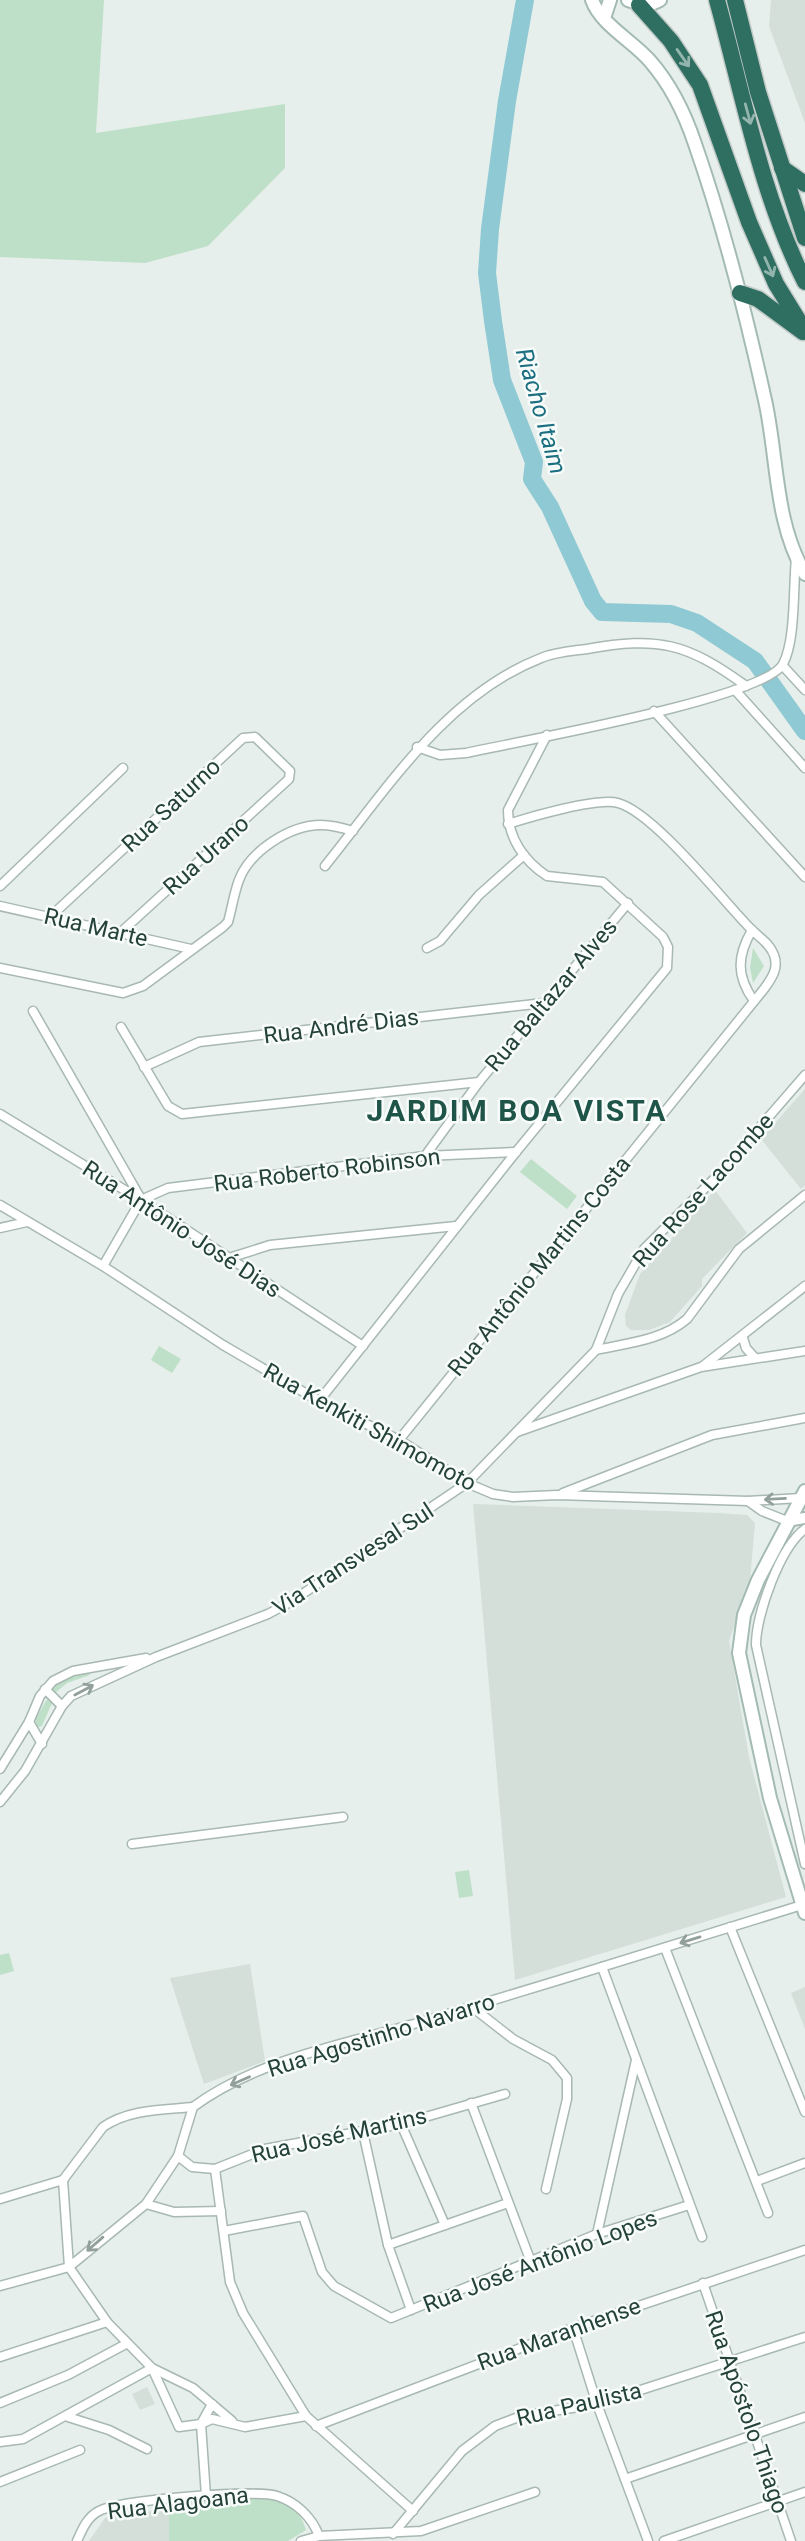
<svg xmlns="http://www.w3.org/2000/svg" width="805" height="2541" viewBox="0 0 805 2541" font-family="Roboto,sans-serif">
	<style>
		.built { fill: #d4dfda }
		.green { fill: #bfe0c8 }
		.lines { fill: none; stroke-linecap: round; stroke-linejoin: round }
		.river { stroke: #8ec9d4; stroke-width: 18 }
		.minor-casing { stroke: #a8b8b2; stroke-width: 11 }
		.tertiary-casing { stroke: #a8b8b2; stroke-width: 14 }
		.secondary-casing { stroke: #a4bbb3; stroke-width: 16 }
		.motorway-casing { stroke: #c2cac8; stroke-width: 19 }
		.minor { stroke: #fff; stroke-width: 8 }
		.tertiary { stroke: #fff; stroke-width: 10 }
		.secondary { stroke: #fff; stroke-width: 12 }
		.motorway { stroke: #2f6f62; stroke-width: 16 }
		.oneway { stroke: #93b5ae }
		.oneway2 { stroke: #92a09c }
		.labels { text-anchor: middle; stroke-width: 5; stroke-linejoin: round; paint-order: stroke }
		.street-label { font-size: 23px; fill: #24423a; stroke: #f7fbf9 }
		.water-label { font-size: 24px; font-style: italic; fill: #1c6f80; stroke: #f7fbf9 }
		.district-label { font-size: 30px; font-weight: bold; letter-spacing: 2px; fill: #1f5548; stroke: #f7fbf9 }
	</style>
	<rect width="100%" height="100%" fill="#e6efeb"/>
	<g class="built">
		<polygon points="771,0 805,0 805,123 769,26"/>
		<polygon points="805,1089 805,1186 801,1189 761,1139"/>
		<polygon points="715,1190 747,1233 702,1279 702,1286 670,1322 649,1330 631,1330 626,1326 625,1315 640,1274"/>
		<polygon points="473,1504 718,1513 747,1515 755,1523 750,1581 729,1641 749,1757 786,1897 515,1980"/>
		<polygon points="250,1964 265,2061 204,2084 170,1978"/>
		<polygon points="805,1987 805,2029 791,1993"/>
		<polygon points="147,2387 155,2404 140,2410 132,2394"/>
		<polygon points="169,2510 169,2541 89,2541 105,2518 125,2513"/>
	</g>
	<g class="green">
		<polygon points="0,0 104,0 96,133 285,104 285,168 208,246 145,263 0,257"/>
		<polygon points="753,948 764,966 753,983 750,968"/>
		<polygon points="531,1159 577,1196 567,1209 520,1172"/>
		<polygon points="159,1346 181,1359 172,1373 151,1360"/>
		<polygon points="88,1671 90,1675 67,1683 55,1693 49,1691 62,1677"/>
		<polygon points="47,1699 52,1703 42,1726 36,1728 36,1718"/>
		<polygon points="469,1870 473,1896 459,1898 455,1872"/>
		<polygon points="9,1953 14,1971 0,1975 0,1955"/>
		<path d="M 257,2498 C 282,2501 298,2504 306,2530 L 288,2541 L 169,2541 L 169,2510 L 172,2504 Z"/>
	</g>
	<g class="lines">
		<polyline class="river" points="525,0 507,101 490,229 487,273 493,321 502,380 534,462 532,479 550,507 593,601 602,612 671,614 697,623 755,661 805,731"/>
		<g class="minor-casing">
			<g id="minor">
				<polyline points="783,666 805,690"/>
				<polyline points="735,690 805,768"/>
				<polyline points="654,711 805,877"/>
				<path d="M 417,747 L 440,755 L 466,753 C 515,742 765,698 783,664 C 796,640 793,586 796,558"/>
				<path d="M 325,866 C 386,790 446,695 541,658 C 555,652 572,651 587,649 C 658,636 687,643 746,686"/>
				<polyline points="0,886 123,768"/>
				<polyline points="0,906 191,949"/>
				<polyline points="50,917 243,738 255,737 290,771 289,779 120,933"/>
				<path d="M 752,930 C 737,956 736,976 754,1001"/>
				<polyline points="427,948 440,941 479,895 524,855"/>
				<path d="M 0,968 L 123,993 L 143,986 L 223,927 L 228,922 C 232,908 234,893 239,880 C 250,851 290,825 321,825 C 332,825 343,828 353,831"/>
				<polyline points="33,1011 141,1199"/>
				<polyline points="121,1027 168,1106 182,1114 479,1082"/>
				<polyline points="144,1067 199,1042 544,1003"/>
				<polyline points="0,1114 141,1200 363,1346"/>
				<polyline points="425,1156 479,1082 628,903"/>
				<polyline points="141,1200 168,1188 425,1156 516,1152"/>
				<polyline points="0,1205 103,1266 223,1345 319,1401 399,1440 467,1483 493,1494 513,1497 557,1495 748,1501 801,1498"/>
				<polyline points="0,1228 27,1222"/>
				<polyline points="229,1258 270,1245 456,1226"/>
				<polyline points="103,1266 141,1200"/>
				<polyline points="743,1338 746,1348 754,1357"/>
				<path d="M 596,1350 C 627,1343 661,1341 687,1319 L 739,1249 L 805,1195"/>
				<polyline points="703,1366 805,1286"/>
				<path d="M 319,1401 L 516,1152 L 667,968 L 668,947 L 663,937 L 603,882 L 547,876 C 524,861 508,838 508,810 L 547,735"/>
				<polyline points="517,1432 701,1367 805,1351"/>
				<path d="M 399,1440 L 764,989 C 772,978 779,968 774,955 C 769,942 758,937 749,927 C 721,898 653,812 618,803 C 598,797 530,817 508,824"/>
				<polyline points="563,1493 712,1435 805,1418"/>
				<polyline points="748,1501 762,1511 787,1521"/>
				<path d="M 805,1529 C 780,1547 756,1615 756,1645 L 805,1864"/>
				<polyline points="45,1689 62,1706"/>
				<polyline points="29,1722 42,1744"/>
				<polyline points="0,1769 29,1722 40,1696 53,1681 73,1671 146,1658"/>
				<polyline points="0,1802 25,1771 62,1706 71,1696 156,1657 268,1614 292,1601 467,1483 596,1350 618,1294 644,1249 721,1172 805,1075"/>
				<polyline points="132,1844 343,1817"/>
				<polyline points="730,1927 805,2112"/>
				<polyline points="665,1948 768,2213"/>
				<polyline points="602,1967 702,2237"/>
				<polyline points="472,2007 513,2039 552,2060 567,2078 567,2099 546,2189"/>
				<polyline points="471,2103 531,2262"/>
				<polyline points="401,2124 445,2225"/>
				<polyline points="363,2132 388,2245 411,2310"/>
				<polyline points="178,2156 192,2167 215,2169 265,2149 401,2124 505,2094"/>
				<polyline points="215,2169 230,2282 243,2313 306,2416 413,2511"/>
				<polyline points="63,2180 69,2267 107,2322 152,2368 193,2388 232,2421"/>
				<path d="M 63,2180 L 103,2127 C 129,2109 163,2110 193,2107"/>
				<polyline points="757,2181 805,2163"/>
				<polyline points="0,2199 63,2180"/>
				<polyline points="146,2204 174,2212 221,2211"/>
				<polyline points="224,2231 303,2216 322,2272 334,2286 391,2318 597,2234 689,2205"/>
				<polyline points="597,2234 636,2060"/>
				<polyline points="388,2245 508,2203"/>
				<polyline points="703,2283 791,2541"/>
				<path d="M 0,2286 L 69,2267 L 146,2204 L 178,2156 L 193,2107 C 261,2057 352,2043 431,2019 C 555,1982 678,1943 802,1905"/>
				<polyline points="573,2328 597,2404 648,2541"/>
				<polyline points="0,2357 107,2322"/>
				<polyline points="0,2403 68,2375 126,2344"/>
				<polyline points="68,2417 109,2430 147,2449"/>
				<polyline points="316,2426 573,2328 805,2250"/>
				<polyline points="0,2442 23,2439 152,2368 179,2427 201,2424 212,2419 245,2427 306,2416"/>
				<polyline points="625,2479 805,2417"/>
				<polyline points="0,2482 80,2450"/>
				<polyline points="206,2496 201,2424 212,2404"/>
				<polyline points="393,2534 462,2451 495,2426 521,2416 597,2404 805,2337"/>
				<path d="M 77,2541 C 82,2530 87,2517 99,2511 C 119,2500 255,2489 277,2496 C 296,2502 312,2517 319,2536"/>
				<polyline points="301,2541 319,2536 421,2531 535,2492"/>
				<polyline points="664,2541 805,2492"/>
			</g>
		</g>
		<g class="tertiary-casing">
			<polyline id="tertiary" points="787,1521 805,1518"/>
		</g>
		<g class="secondary-casing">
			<g id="secondary">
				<path d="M 592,0 C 601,25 633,41 650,61 C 671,85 685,114 695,144 C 724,227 746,314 765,400 C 778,458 774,521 805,574"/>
				<polyline points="628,0 647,6 660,0"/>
				<polyline points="604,18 610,0"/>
				<polyline points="805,1491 758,1580 744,1615 739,1653 770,1798 805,1913"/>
			</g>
		</g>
		<g class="motorway-casing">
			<g id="motorway">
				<path d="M 717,0 C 743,94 761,195 805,282"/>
				<polyline points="735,0 758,92 805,238"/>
				<polyline points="639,5 671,41 700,85 749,222 776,284 805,331"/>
				<polyline points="782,168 805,184"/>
				<polyline points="740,293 758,299 803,332"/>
			</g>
		</g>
		<use href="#minor" class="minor"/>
		<use href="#tertiary" class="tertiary"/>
		<use href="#secondary" class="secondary"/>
		<use href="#motorway" class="motorway"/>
	</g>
	<defs><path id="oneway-shaft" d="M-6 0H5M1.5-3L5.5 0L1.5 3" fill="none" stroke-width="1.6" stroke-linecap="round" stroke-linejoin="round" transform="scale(1.75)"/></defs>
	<g class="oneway">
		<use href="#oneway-shaft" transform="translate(683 58) rotate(55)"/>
		<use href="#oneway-shaft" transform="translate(748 114) rotate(75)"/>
		<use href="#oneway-shaft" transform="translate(769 267) rotate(66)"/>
	</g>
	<g class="oneway2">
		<use href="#oneway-shaft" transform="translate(775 1499) rotate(177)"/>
		<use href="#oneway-shaft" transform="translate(84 1690) rotate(-28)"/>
		<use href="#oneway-shaft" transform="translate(690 1940) rotate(163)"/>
		<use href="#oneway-shaft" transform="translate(240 2081) rotate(156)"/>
		<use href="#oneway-shaft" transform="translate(95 2244) rotate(139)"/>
	</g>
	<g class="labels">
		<g class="street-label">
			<text transform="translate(171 805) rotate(-43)" y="8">Rua Saturno</text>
			<text transform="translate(206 855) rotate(-42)" y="8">Rua Urano</text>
			<text transform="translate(96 927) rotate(13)" y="8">Rua Marte</text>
			<text transform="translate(551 995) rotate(-50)" y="8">Rua Baltazar Alves</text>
			<text transform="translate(341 1026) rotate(-7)" y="8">Rua André Dias</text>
			<text transform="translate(327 1170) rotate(-7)" y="8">Rua Roberto Robinson</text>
			<text transform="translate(703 1190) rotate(-48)" y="8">Rua Rose Lacombe</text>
			<text transform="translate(182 1229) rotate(33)" y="8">Rua Antônio José Dias</text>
			<text transform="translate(539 1266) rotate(-51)" y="8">Rua Antônio Martins Costa</text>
			<text transform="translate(370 1427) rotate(29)" y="8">Rua Kenkiti Shimomoto</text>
			<text transform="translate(353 1559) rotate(-33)" y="8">Via Transvesal Sul</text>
			<text transform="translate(381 2035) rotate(-17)" y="8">Rua Agostinho Navarro</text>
			<text transform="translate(339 2135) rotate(-13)" y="8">Rua José Martins</text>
			<text transform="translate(540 2261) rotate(-21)" y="8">Rua José Antônio Lopes</text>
			<text transform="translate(559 2334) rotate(-20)" y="8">Rua Maranhense</text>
			<text transform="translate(579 2404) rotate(-13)" y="8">Rua Paulista</text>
			<text transform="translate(747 2412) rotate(71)" y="8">Rua Apóstolo Thiago</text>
			<text transform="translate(178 2503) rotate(-7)" y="8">Rua Alagoana</text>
		</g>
		<g class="water-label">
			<text transform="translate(541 411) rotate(74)" y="8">Riacho Itaim</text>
		</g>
		<g class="district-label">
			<text x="517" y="1121">JARDIM BOA VISTA</text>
		</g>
	</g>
</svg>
